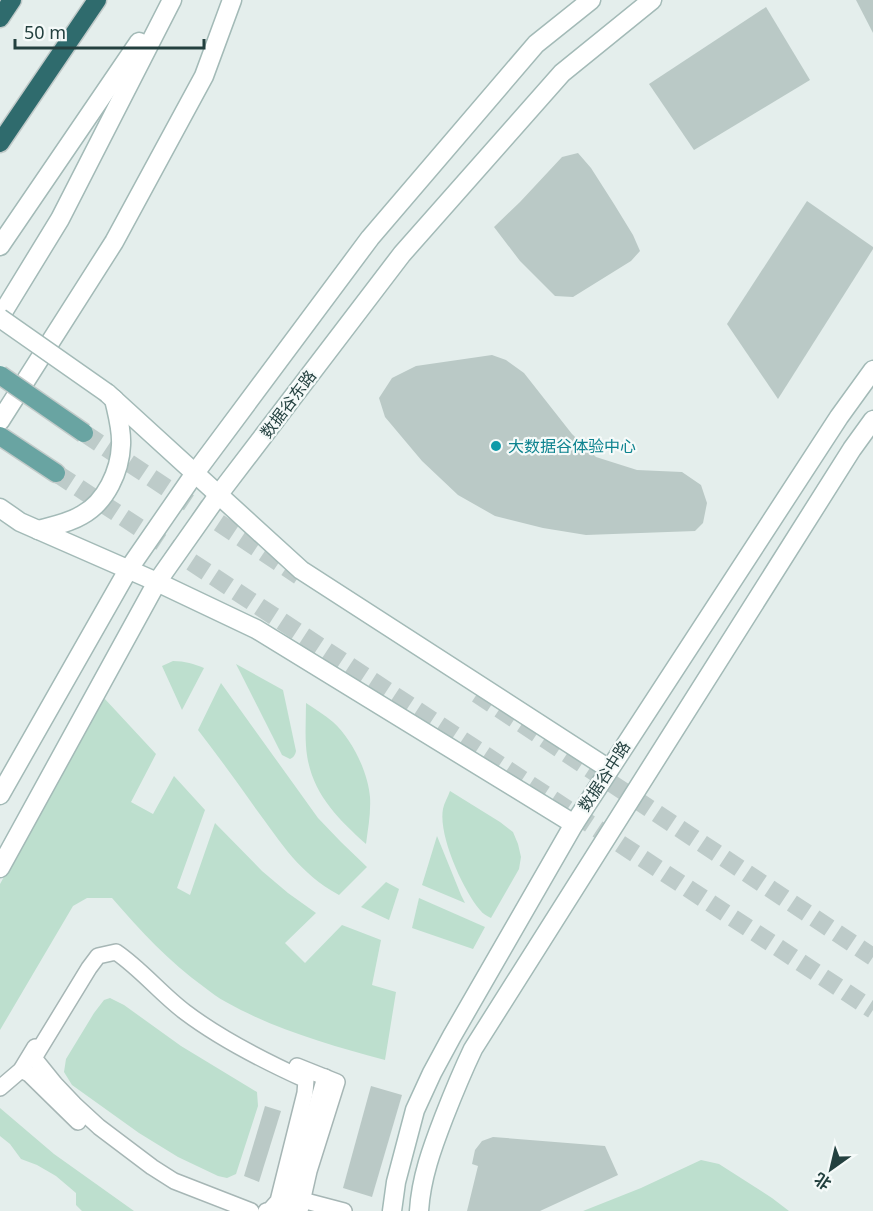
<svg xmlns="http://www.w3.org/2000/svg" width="873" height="1211" viewBox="0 0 873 1211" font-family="'Noto Sans','Noto Sans SC',sans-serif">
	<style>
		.green { fill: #bddfce }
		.building { fill: #bac9c6 }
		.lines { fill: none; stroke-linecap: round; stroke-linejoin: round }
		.primary-tunnel { stroke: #bdcbc9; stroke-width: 18; stroke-dasharray: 18 9; stroke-linecap: butt }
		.lane-casing { stroke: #a6b6b5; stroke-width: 18 }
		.secondary-casing { stroke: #a3bab7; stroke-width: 21 }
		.primary-casing { stroke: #c1cac9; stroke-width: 21 }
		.highway-casing { stroke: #c1cac9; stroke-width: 21 }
		.lane { stroke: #fff; stroke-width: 15 }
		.secondary { stroke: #fff; stroke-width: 18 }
		.primary { stroke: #69a4a2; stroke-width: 18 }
		.highway { stroke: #2f6b6d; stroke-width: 18 }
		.secondary-bridge-casing { stroke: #a3bab7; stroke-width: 21; stroke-linecap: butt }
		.primary-bridge-casing { stroke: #c1cac9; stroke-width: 21; stroke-linecap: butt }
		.secondary-bridge { stroke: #fff; stroke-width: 18 }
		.primary-bridge { stroke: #69a4a2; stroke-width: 18 }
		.culture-dot { fill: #0f9aa8; stroke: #f5faf9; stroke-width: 2 }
		.labels { text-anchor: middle; stroke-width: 4.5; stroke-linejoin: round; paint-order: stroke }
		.street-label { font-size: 16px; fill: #23403f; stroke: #f5faf9 }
		.culture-label { font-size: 16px; fill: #0d838f; stroke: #f5faf9; text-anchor: start }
	</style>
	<rect width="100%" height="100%" fill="#e4eeec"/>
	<g class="green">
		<path d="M 173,661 C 185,661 194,664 204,668 L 182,710 L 162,666 Z"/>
		<path d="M 236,664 L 283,690 L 296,751 C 295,755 294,757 290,759 L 282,755 Z"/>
		<path d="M 221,683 L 318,818 L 341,842 L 367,867 L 339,895 C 299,873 282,844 256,809 C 237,782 218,756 198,730 Z"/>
		<path d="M 104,698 L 156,754 L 131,802 L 153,814 L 174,776 L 205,810 L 177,888 L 190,895 L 215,823 L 262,871 L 288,893 L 316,913 L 285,943 L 305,963 L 342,925 L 381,940 L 372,985 L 396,992 L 385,1060 C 330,1045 276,1030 226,1002 C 218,998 211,992 204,987 C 169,962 140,930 112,898 L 87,898 L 73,906 L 0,1030 L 0,884 Z"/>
		<path d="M 306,703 C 315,709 325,715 333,722 C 352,739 368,772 370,797 C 371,813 368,829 366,844 C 335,816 309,790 306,746 C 305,732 306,717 306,703 Z"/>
		<path d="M 450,791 L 500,822 L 513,832 L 518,844 L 521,857 L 519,869 L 491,918 C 487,916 483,914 480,910 C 463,890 438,835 443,809 C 444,803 448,797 450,791 Z"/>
		<polygon points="437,836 461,895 465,903 422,885"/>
		<polygon points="386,882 399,889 389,920 361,907"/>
		<polygon points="419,898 485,927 473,949 412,928"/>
		<polygon points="110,998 124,1005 181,1046 257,1092 258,1106 236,1174 227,1178 218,1176 178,1157 139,1133 72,1085 64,1072 66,1059 94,1013 104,1000"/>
		<polygon points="0,1108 54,1154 134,1211 82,1211 76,1205 76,1193 56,1176 37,1165 21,1159 10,1144 0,1136"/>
		<polygon points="701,1160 719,1164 772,1198 789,1211 583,1211 641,1188"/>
	</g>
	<g class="building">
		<polygon points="856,0 873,0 873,33"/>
		<polygon points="766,7 810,80 694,150 649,84"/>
		<polygon points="578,153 591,168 614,204 633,235 640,251 631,261 573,297 555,296 520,261 494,227 520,202 562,157"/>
		<polygon points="807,201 873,247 873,249 778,399 727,324"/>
		<polygon points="492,355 506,360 524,373 572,434 596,457 637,470 682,472 701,485 707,503 703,523 695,531 586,535 543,528 495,516 458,495 422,461 385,417 379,398 392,378 416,366"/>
		<polygon points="371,1086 402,1095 372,1197 343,1188"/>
		<polygon points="265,1106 281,1111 259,1182 244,1176"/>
		<polygon points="493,1137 605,1146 618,1175 540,1211 467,1211 478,1166 472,1164 475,1150 482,1141"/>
	</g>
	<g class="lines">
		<g class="primary-tunnel">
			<polyline points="84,433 299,576"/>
			<polyline points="56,473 873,1010"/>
			<polyline points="477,694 873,957"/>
		</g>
		<g class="lane-casing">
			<g id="lane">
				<polyline points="297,1066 337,1082 309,1171 300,1211"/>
				<polyline points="21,1070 29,1074 78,1122"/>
				<polyline points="0,1088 21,1070 35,1047"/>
				<polyline points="302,1200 344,1211"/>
				<path d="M 251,1211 L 174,1181 L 152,1167 L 99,1127 L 74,1104 L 55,1084 L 34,1058 L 89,968 L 98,956 L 116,952 C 141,969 161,994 185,1012 C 222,1040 264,1061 306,1080 L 305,1093 L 278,1201 L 270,1210 L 266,1211"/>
				<polyline points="286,1211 325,1077"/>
			</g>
		</g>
		<g class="secondary-casing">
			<g id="secondary">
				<polyline points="0,246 139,42"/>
				<polyline points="0,317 60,219 172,0"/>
				<polyline points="107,393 301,570 609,769"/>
				<polyline points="0,421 114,242 204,76 232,0"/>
				<polyline points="0,508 20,522 157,582 256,629 574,824"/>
				<path d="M 38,530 C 53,526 69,523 82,515 C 106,502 120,471 121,445 C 122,429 117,413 114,399"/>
				<polyline points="0,795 128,570 195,473 370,238 536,44 591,0"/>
				<polyline points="0,868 157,582 219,494 402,254 562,73 652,0"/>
				<polyline points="392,1211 396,1182 415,1110 432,1073 452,1036 574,824 839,417 873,370"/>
				<path d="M 419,1211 C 421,1178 432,1148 444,1117 C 453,1094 462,1072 473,1049 L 852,449 L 873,420"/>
			</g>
		</g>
		<g class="primary-casing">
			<polyline id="primary" points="0,436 56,473"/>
		</g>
		<g class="highway-casing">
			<g id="highway">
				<polyline points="0,18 12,0"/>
				<polyline points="0,143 97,0"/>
			</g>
		</g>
		<use href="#lane" class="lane"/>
		<use href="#secondary" class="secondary"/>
		<use href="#primary" class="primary"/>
		<use href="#highway" class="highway"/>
		<g class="secondary-bridge-casing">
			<polyline id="secondary-bridge" points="0,318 107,393"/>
		</g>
		<g class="primary-bridge-casing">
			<polyline id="primary-bridge" points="0,375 84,433"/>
		</g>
		<use href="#secondary-bridge" class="secondary-bridge"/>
		<use href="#primary-bridge" class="primary-bridge"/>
	</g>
	<circle class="culture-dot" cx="496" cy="446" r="6"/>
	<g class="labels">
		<g class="street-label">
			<text transform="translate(288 404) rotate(-53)" y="6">数据谷东路</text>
			<text transform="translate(604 776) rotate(-57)" y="6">数据谷中路</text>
		</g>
		<g class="culture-label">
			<text x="508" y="452">大数据谷体验中心</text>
		</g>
	</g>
	<g transform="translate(831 1169) rotate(214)" stroke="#f5faf9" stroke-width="4.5" paint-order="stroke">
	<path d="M0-4.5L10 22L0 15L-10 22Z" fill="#23403f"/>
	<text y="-9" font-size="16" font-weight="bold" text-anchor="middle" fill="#23403f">北</text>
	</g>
	<path d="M15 39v9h189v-9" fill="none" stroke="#23403f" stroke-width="3"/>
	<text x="24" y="39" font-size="18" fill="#23403f" stroke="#f5faf9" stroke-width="4.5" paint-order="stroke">50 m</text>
</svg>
